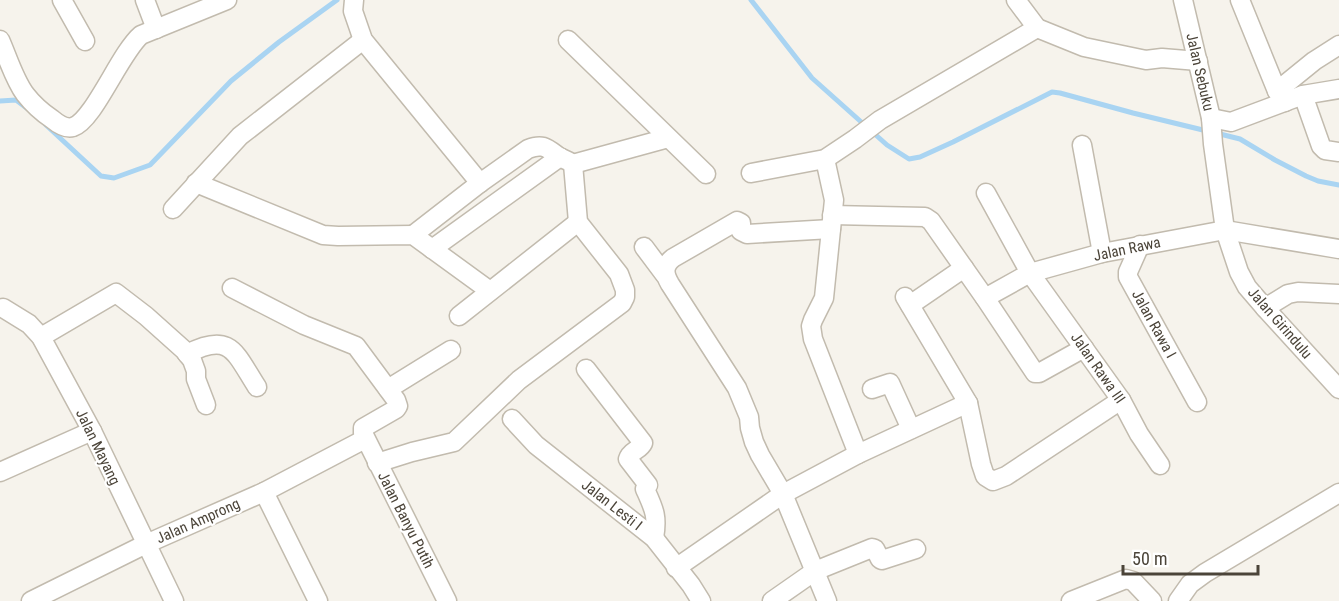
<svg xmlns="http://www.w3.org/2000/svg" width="1339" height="601" viewBox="0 0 1339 601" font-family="'Roboto Condensed',sans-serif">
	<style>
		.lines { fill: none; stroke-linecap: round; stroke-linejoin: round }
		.stream { stroke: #a9d4f2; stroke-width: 5 }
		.minor-casing { stroke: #c2bbae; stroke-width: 21 }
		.minor { stroke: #fff; stroke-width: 18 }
		.labels { text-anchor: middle; stroke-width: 4.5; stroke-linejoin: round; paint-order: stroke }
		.street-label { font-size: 15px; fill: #4b4439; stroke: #fff }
	</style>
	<rect width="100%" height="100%" fill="#f6f3ec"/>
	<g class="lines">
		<g class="stream">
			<polyline points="751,0 812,78 887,145 909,159 920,157 953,142 1052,92 1060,93 1133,113 1207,131"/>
			<polyline points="0,101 16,100 28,109"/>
			<polyline points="46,125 101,176 114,178 150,165 231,81 279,42 337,0"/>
			<polyline points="1216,133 1240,139 1275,160 1306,176 1318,181 1339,185"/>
		</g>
		<g class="minor-casing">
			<g id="minor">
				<polyline points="62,0 85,41"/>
				<polyline points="145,0 156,29"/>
				<polyline points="354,0 353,11 363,40 480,183"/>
				<polyline points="1016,0 1037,28 1084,47 1146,60 1162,58 1198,61"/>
				<polyline points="1183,0 1211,118 1213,144 1225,230 1239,272 1247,287 1265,308 1339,389"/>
				<polyline points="1240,0 1277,91 1285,102"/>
				<path d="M 0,40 C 8,58 14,79 25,94 C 32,103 43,113 52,119 C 58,124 66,129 73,127 C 94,120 120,53 141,35 L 227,0"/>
				<polyline points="568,40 706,174"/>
				<polyline points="1277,91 1314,61 1339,45"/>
				<polyline points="1303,95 1339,89"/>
				<polyline points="1211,118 1231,122 1303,95 1321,146 1325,150 1339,152"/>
				<polyline points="1082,145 1102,253"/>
				<polyline points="825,159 834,200 824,298 813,320 811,326 813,339 858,454"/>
				<polyline points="751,173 825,159 855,139 880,120 1037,28"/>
				<polyline points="196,183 323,235 338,236 413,235 490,291"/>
				<polyline points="986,193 1030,273 1121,400 1139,434 1160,465"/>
				<polyline points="173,209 240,136 363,40"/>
				<polyline points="832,215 925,217 931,221 985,298 1035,373 1039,373 1084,348"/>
				<path d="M 413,235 L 480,183 L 528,149 C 543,143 547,148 559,157 C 564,159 569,161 573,164 L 668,138"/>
				<polyline points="1140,245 1128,272 1128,277 1197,402"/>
				<polyline points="644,247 665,275"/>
				<polyline points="432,249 560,157"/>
				<polyline points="232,288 304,325 356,346 396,400 398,406 396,409 363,428 363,433 447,601"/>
				<polyline points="905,297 968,403 981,464 985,476 993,481 1006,476 1121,400"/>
				<polyline points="985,298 1030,273 1102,253 1225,230 1339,249"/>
				<polyline points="910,305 964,268"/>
				<polyline points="3,308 29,324 41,337 92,431 174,601"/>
				<polyline points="1265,308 1288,294 1298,292 1339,294"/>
				<polyline points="459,316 578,222"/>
				<polyline points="41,337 116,293 146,316 184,350 192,360 196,371 196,379 206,405"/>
				<path d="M 187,354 C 231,331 235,353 257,387"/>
				<path d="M 586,369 L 643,443 C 640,450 630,451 628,459 L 648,485 L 645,489 C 654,509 658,516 654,538"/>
				<polyline points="388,389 451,350"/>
				<polyline points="872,389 890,383 911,429"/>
				<polyline points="512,419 536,445 654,538 691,585 701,601"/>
				<polyline points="377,463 412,452 454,442 519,380 622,303 625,297 625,290 619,274 578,222 573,164"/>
				<polyline points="0,472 92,431"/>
				<polyline points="264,492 318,601"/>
				<polyline points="676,568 783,494 858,454 968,403"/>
				<polyline points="31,601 146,544 264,492 365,439"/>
				<polyline points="772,601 815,571 872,548 875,549 880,559 882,560 916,549"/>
				<path d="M 827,601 L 783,494 L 760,455 L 754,442 L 750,428 L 749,417 L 737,388 L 670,284 C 664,274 663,266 673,258 L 737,221 L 741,223 L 741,231 L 747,234 L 831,229"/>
				<polyline points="1071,601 1126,579 1133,581 1152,601"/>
				<polyline points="1178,601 1190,584 1205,573 1339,493"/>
			</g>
		</g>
		<use href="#minor" class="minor"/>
	</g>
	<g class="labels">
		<g class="street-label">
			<text transform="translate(1200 72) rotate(77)" y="5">Jalan Sebuku</text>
			<text transform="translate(1127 249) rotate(-12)" y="5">Jalan Rawa</text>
			<text transform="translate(1280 323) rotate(49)" y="5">Jalan Girindulu</text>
			<text transform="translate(1154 324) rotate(61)" y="5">Jalan Rawa I</text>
			<text transform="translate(1098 368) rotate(55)" y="5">Jalan Rawa III</text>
			<text transform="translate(98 447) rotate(64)" y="5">Jalan Mayang</text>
			<text transform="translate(612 505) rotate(38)" y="5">Jalan Lesti I</text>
			<text transform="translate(406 520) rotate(63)" y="5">Jalan Banyu Putih</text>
			<text transform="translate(198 521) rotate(-24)" y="5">Jalan Amprong</text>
		</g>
	</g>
	<path d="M1123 565v9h135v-9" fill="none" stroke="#4b4439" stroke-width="3"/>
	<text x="1132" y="565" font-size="18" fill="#4b4439" stroke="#ffffff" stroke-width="4.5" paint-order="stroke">50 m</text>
</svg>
